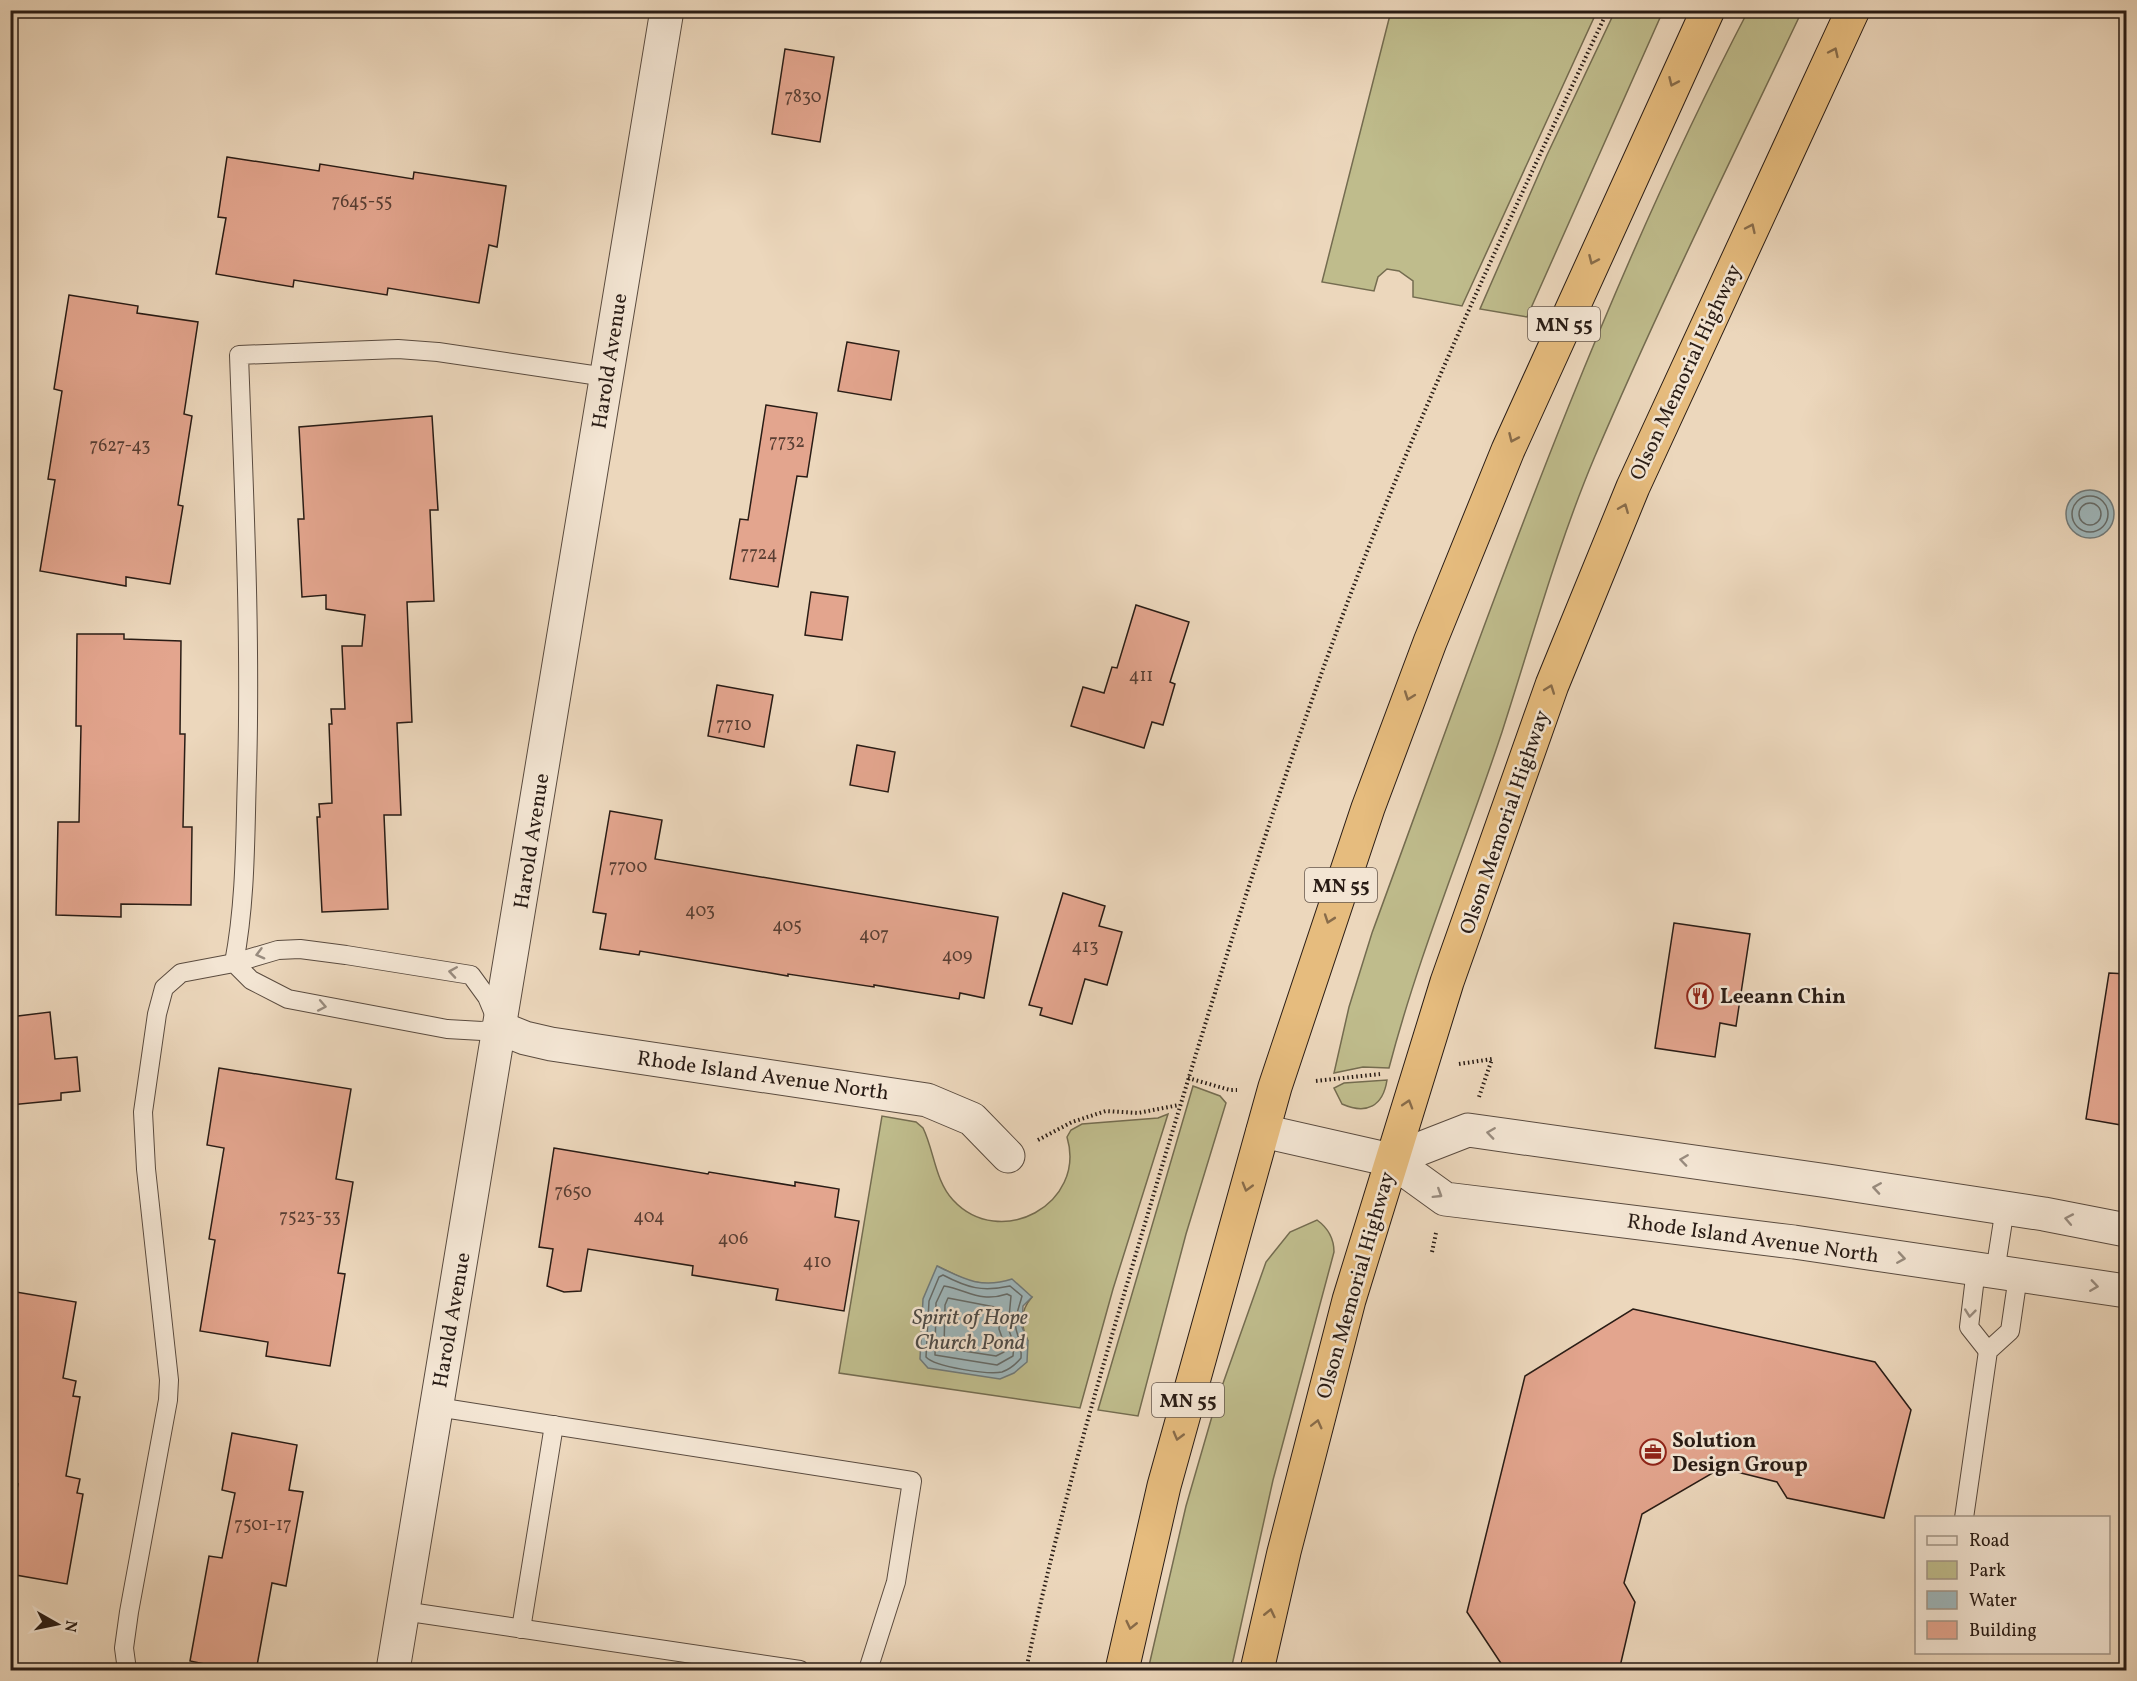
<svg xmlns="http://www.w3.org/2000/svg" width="2137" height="1681" viewBox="0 0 2137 1681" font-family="Vollkorn,serif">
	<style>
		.green { fill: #bfbc8c; stroke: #746c50; stroke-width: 1.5; fill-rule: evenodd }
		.water { fill: #9eb7bc; stroke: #6f7979; stroke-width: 1.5 }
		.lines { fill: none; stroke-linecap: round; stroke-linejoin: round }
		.shore { stroke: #646a68; stroke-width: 1.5 }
		.building { fill: #e3a58e; stroke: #291c15; stroke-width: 1.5 }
		.service-casing { stroke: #5a4b3f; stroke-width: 20 }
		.minor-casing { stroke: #5a4b3f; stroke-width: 35 }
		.tertiary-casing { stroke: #5a4b3f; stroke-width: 35 }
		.trunk-casing { stroke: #291c15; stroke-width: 35 }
		.path { stroke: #291c15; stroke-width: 4; stroke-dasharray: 1.5 3; stroke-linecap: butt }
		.service { stroke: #f3e5d3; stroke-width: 18 }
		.minor { stroke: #f3e5d3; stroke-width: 33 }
		.tertiary { stroke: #f3e5d3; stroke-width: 33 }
		.trunk { stroke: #e6bc7e; stroke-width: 33 }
		.oneway { stroke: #886c4a }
		.oneway2 { stroke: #988b7e }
		.labels { text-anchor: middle; stroke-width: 5; stroke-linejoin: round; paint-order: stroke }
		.number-label { font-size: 18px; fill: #583e33 }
		.shield { fill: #f3e5d3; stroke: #66584e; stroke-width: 1.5 }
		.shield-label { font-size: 20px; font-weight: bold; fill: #291c15 }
		.street-label { font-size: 21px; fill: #291c15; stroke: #f3e5d3 }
		.poi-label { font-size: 21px; font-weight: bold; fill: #291c15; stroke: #f3e5d3; text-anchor: start }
		.water-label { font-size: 22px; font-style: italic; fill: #4c4a47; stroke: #f3e5d3 }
	</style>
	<rect width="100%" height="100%" fill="#ecd7bc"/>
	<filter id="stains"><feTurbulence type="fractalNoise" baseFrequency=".00333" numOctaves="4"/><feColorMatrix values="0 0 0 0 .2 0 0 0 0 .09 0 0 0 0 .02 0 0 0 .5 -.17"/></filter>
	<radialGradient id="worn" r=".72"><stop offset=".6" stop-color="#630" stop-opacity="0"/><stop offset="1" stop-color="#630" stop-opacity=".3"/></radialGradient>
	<g class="green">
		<polygon points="1391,11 1597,11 1462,306 1413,297 1413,281 1399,271 1387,269 1378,277 1374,291 1322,282"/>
		<polygon points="1615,11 1663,11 1527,317 1480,309 1547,155"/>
		<path d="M 1748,11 L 1802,11 C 1732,158 1659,306 1595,456 C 1557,546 1532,639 1502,732 C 1465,844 1419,953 1389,1068 L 1363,1067 L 1334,1073 L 1349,1007 L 1372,933 C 1486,622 1594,306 1748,11 Z"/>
		<path d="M 1387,1080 C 1383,1106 1367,1115 1342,1104 L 1334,1088 L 1344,1083 Z"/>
		<polygon points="1193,1086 1220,1096 1226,1103 1186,1234 1138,1416 1098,1410"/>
		<path d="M 1168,1114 L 1113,1289 L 1080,1408 L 839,1373 L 882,1116 L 916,1122 L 923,1128 C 934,1150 935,1181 953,1200 C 1000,1251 1087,1204 1067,1137 L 1071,1130 L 1082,1124 L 1158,1118 ZM 937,1266 L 968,1281 L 994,1285 L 1032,1297 C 1020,1311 1020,1324 1028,1341 Z"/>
		<path d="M 1317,1220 C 1328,1228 1334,1239 1334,1252 L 1273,1480 L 1231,1670 L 1148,1670 L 1186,1506 L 1215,1406 L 1266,1262 L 1290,1232 Z"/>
	</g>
	<g class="water">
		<circle cx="2090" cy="514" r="24"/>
		<path d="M 937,1266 C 964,1279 981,1289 1012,1279 L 1032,1297 L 1023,1306 L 1022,1327 L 1028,1341 L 1027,1362 L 1014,1373 L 1000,1379 L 928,1368 L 920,1359 L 923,1299 Z"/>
	</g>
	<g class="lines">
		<g class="shore">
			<circle cx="2090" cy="514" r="18"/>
			<circle cx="2090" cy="514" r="11"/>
			<path d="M 943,1275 C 968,1288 982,1292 1010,1286 L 1022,1296 C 1020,1305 1014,1317 1016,1329 C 1019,1341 1022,1344 1021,1358 C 1016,1364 1010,1369 1002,1372 C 989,1375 935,1367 926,1357 L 929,1301 L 939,1277 Z"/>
			<path d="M 944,1286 C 968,1290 980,1303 1007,1294 L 1011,1296 L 1008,1328 L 1014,1344 L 1013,1356 L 997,1365 L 935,1355 L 936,1303 Z"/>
			<polygon points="948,1298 1000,1308 999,1329 1005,1346 1004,1352 996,1356 944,1348 945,1305"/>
		</g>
	</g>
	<g class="building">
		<polygon points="785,49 834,57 820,142 772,134"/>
		<polygon points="227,157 319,171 320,164 413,179 414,172 506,186 497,247 489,245 479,303 388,288 387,295 294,280 293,287 216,274 226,218 218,217"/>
		<polygon points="69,295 138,306 137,313 198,322 184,414 192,416 178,505 183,506 170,584 126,577 126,586 40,571 55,480 48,479 62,391 54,389"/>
		<polygon points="847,342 899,351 891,400 838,391"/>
		<polygon points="766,405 817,413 807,477 797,476 778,587 730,579 740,519 748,520"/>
		<polygon points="432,416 438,510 430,510 434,601 407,602 412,722 397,723 401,815 384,815 388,909 322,912 317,817 320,817 319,804 332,803 329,724 332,724 331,709 345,709 342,646 362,646 365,615 326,609 326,595 302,597 298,519 304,519 299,427"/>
		<polygon points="811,592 848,597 842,640 805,635"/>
		<polygon points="1136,605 1189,622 1170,682 1175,684 1163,725 1152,722 1144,748 1071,726 1083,687 1104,693 1112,667 1117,668"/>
		<polygon points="77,634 124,634 124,639 181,641 180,734 185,734 183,827 192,827 191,905 121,904 121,917 56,915 58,822 79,822 81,726 76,726"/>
		<polygon points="717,685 773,695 764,747 708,736"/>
		<polygon points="857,745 895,752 888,792 850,785"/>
		<polygon points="610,811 662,820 655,859 998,917 984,998 960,993 959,999 874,985 874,987 788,974 788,976 640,951 639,955 600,949 606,914 593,912"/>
		<polygon points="1063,893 1105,906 1099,926 1122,932 1107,985 1085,979 1072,1024 1040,1015 1042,1008 1029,1005"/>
		<polygon points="1674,923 1750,934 1736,1026 1720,1023 1715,1057 1655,1048"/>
		<polygon points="2109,973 2127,974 2127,1126 2086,1119"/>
		<polygon points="50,1012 55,1059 77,1057 80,1091 61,1093 61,1100 10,1105 10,1017"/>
		<polygon points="219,1068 351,1089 336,1179 353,1182 338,1273 345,1274 330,1366 266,1356 268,1342 200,1331 215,1240 209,1239 224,1148 207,1145"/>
		<polygon points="554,1148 708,1174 709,1172 795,1186 795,1182 839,1189 835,1217 859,1221 844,1311 776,1300 778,1289 692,1275 693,1266 588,1249 581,1291 564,1292 547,1286 553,1249 539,1247"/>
		<polygon points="10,1291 76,1302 63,1378 76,1381 73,1396 80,1397 66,1476 80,1479 77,1493 83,1494 67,1584 10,1574 10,1527 18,1484 10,1483"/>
		<polygon points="1633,1309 1875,1362 1911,1410 1884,1518 1787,1498 1777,1482 1721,1468 1642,1514 1624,1583 1635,1602 1619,1671 1506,1671 1467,1612 1525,1376"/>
		<polygon points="232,1433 297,1445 289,1490 303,1492 286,1586 272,1583 256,1671 238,1671 190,1661 209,1556 222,1558 235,1493 222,1490"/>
	</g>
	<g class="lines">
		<g class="service-casing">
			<g id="service">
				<path d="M 234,963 C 246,900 245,837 247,773 C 251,634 244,495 239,355 L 398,349 L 438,352 L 606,377"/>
				<polyline points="1976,1269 1969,1327 1988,1351"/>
				<polyline points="1995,1272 2005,1208"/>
				<polyline points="437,1407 912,1481 896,1582 868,1670"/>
				<polyline points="1964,1518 1988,1351 2010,1331 2018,1276"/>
				<polyline points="403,1611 800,1670"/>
				<polyline points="521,1629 554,1425"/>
				<polyline points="127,1670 124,1648 129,1612 168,1400 169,1380 146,1169 143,1112 157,1014 164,988 181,973 234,963 278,950 300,949 346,955 471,975 487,997 500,1028 482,1031 447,1029 288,999 251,980 234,963"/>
			</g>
		</g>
		<g class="minor-casing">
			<polyline id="minor" points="500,1028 525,1038 551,1044 927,1100 972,1119 1008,1156"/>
		</g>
		<g class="tertiary-casing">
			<g id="tertiary">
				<polyline points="1263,1131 1391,1160 1445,1199 1794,1242 2126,1291"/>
				<polyline points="1391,1160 1468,1130 1828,1181 2044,1214 2126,1230"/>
				<polyline points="393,1670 667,10"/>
			</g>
		</g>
		<g class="trunk-casing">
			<g id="trunk">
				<polyline points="1122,1670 1164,1486 1275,1087 1368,808 1430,642 1508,450 1708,10"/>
				<polyline points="1257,1670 1284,1552 1349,1300 1447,982 1552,685 1633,487 1853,10"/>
			</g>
		</g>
		<g class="path">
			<polyline points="1459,1064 1492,1059 1479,1097"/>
			<polyline points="1188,1078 1230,1090 1237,1090"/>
			<polyline points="1316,1081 1380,1074"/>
			<polyline points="1038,1140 1072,1122 1106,1111 1138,1113 1179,1105"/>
			<polyline points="1432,1252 1436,1233"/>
			<polyline points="558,1670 568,1667"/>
			<path d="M 1026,1670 C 1060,1505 1109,1345 1157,1183 C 1212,999 1269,816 1335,636 C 1413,423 1511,215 1608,10"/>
		</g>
		<use href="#service" class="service"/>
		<use href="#minor" class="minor"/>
		<use href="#tertiary" class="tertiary"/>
		<use href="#trunk" class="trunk"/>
	</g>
	<defs><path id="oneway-chevron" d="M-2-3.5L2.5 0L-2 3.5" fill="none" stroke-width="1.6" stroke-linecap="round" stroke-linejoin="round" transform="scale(1.5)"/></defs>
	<g class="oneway">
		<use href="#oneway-chevron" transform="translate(1834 52) rotate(-65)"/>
		<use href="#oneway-chevron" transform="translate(1673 82) rotate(114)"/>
		<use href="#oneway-chevron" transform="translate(1751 228) rotate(-65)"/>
		<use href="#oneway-chevron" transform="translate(1593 260) rotate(114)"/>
		<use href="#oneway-chevron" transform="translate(1513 438) rotate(114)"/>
		<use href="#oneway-chevron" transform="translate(1624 508) rotate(-68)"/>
		<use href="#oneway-chevron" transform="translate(1550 689) rotate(-70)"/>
		<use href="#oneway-chevron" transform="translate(1409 696) rotate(110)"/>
		<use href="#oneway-chevron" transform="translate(1329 919) rotate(109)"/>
		<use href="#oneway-chevron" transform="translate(1408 1104) rotate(-73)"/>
		<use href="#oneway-chevron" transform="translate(1247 1187) rotate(106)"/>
		<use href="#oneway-chevron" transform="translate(1317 1424) rotate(-76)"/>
		<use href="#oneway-chevron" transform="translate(1178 1436) rotate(105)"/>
		<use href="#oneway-chevron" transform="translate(1270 1613) rotate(-77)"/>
		<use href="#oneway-chevron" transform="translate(1131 1625) rotate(103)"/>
	</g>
	<g class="oneway2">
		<use href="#oneway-chevron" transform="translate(260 954) rotate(165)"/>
		<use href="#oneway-chevron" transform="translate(453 972) rotate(-171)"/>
		<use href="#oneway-chevron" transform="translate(322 1006) rotate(11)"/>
		<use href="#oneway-chevron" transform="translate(1491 1133) rotate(-172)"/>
		<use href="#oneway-chevron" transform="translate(1684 1160) rotate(-172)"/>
		<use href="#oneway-chevron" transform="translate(1877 1188) rotate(-171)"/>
		<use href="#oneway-chevron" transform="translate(1438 1194) rotate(32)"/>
		<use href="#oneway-chevron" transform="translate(2069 1219) rotate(-169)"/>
		<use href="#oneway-chevron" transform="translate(1901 1258) rotate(9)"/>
		<use href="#oneway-chevron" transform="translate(2094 1286) rotate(8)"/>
		<use href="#oneway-chevron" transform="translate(1970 1313) rotate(96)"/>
	</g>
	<defs>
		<g id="restaurant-ring" transform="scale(1.35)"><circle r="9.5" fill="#f3e5d3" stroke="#8f2418" stroke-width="1.5"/><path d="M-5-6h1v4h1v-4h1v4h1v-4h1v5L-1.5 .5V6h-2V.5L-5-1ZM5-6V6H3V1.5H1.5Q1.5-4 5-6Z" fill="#8f2418"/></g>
		<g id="office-ring" transform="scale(1.35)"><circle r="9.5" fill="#f3e5d3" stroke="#8f2418" stroke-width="1.5"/><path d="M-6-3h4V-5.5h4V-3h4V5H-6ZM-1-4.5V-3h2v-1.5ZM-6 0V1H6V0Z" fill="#8f2418"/></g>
	</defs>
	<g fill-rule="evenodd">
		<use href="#restaurant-ring" x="1700" y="996"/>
		<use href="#office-ring" x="1653" y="1452"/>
	</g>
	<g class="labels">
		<g class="number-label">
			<text x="803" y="102">7830</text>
			<text x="362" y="207">7645-55</text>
			<text x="787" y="447">7732</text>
			<text x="120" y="451">7627-43</text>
			<text x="759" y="559">7724</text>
			<text x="1141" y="681">411</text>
			<text x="734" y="730">7710</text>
			<text x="628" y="872">7700</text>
			<text x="700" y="916">403</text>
			<text x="787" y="931">405</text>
			<text x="874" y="940">407</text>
			<text x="1085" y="952">413</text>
			<text x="957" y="961">409</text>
			<text x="573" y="1197">7650</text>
			<text x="310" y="1222">7523-33</text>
			<text x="649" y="1222">404</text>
			<text x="733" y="1244">406</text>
			<text x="817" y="1267">410</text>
			<text x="263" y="1530">7501-17</text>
		</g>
		<g class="shield">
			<rect x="1528" y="307" width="72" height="34" rx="4.5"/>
			<rect x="1305" y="868" width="72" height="34" rx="4.5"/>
			<rect x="1152" y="1383" width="72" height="34" rx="4.5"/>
		</g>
		<g class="shield-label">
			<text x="1564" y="331">MN 55</text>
			<text x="1341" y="892">MN 55</text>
			<text x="1188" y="1407">MN 55</text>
		</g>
		<g class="street-label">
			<text transform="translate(609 361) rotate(-81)" y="7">Harold Avenue</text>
			<text transform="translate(1685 372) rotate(-65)" y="7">Olson Memorial Highway</text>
			<text transform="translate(1504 822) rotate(-71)" y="7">Olson Memorial Highway</text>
			<text transform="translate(531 841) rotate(-81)" y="7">Harold Avenue</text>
			<text transform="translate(763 1075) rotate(8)" y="7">Rhode Island Avenue North</text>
			<text transform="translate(1753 1238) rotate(8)" y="7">Rhode Island Avenue North</text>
			<text transform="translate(1355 1285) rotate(-74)" y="7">Olson Memorial Highway</text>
			<text transform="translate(451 1320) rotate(-80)" y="7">Harold Avenue</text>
		</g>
		<g class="poi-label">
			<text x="1720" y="1003">Leeann Chin</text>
			<text x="1672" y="1447">Solution<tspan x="1672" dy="24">Design Group</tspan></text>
		</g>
		<g class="water-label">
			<text x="970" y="1324">Spirit of Hope<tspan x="970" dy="25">Church Pond</tspan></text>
		</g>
	</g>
	<rect width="2137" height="1681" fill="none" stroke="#ecd7bc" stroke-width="36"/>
	<rect x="12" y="12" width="2113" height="1657" fill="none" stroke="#291c15" stroke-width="3"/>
	<rect x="18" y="18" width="2101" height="1645" fill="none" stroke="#291c15" stroke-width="1.5"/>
	<rect x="1915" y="1516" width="195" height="138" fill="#f3e5d3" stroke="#a29587" stroke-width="1.5"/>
	<rect x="1927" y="1536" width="30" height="9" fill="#f3e5d3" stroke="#a29587" stroke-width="1.5"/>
	<text x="1969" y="1546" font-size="18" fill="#291c15">Road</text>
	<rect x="1927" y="1561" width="30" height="18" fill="#bfbc8c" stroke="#a29587" stroke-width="1.5"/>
	<text x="1969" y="1576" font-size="18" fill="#291c15">Park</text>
	<rect x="1927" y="1591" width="30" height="18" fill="#9eb7bc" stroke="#a29587" stroke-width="1.5"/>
	<text x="1969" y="1606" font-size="18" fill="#291c15">Water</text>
	<rect x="1927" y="1621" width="30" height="18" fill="#e3a58e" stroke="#a29587" stroke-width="1.5"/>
	<text x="1969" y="1636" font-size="18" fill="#291c15">Building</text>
	<g transform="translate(57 1624) rotate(99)" stroke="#f3e5d3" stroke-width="4.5" paint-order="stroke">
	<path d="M0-4.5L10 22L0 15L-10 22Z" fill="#291c15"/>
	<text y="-9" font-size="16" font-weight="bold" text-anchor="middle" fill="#291c15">N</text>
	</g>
	<rect width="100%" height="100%" filter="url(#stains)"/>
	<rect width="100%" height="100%" fill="url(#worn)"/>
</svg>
